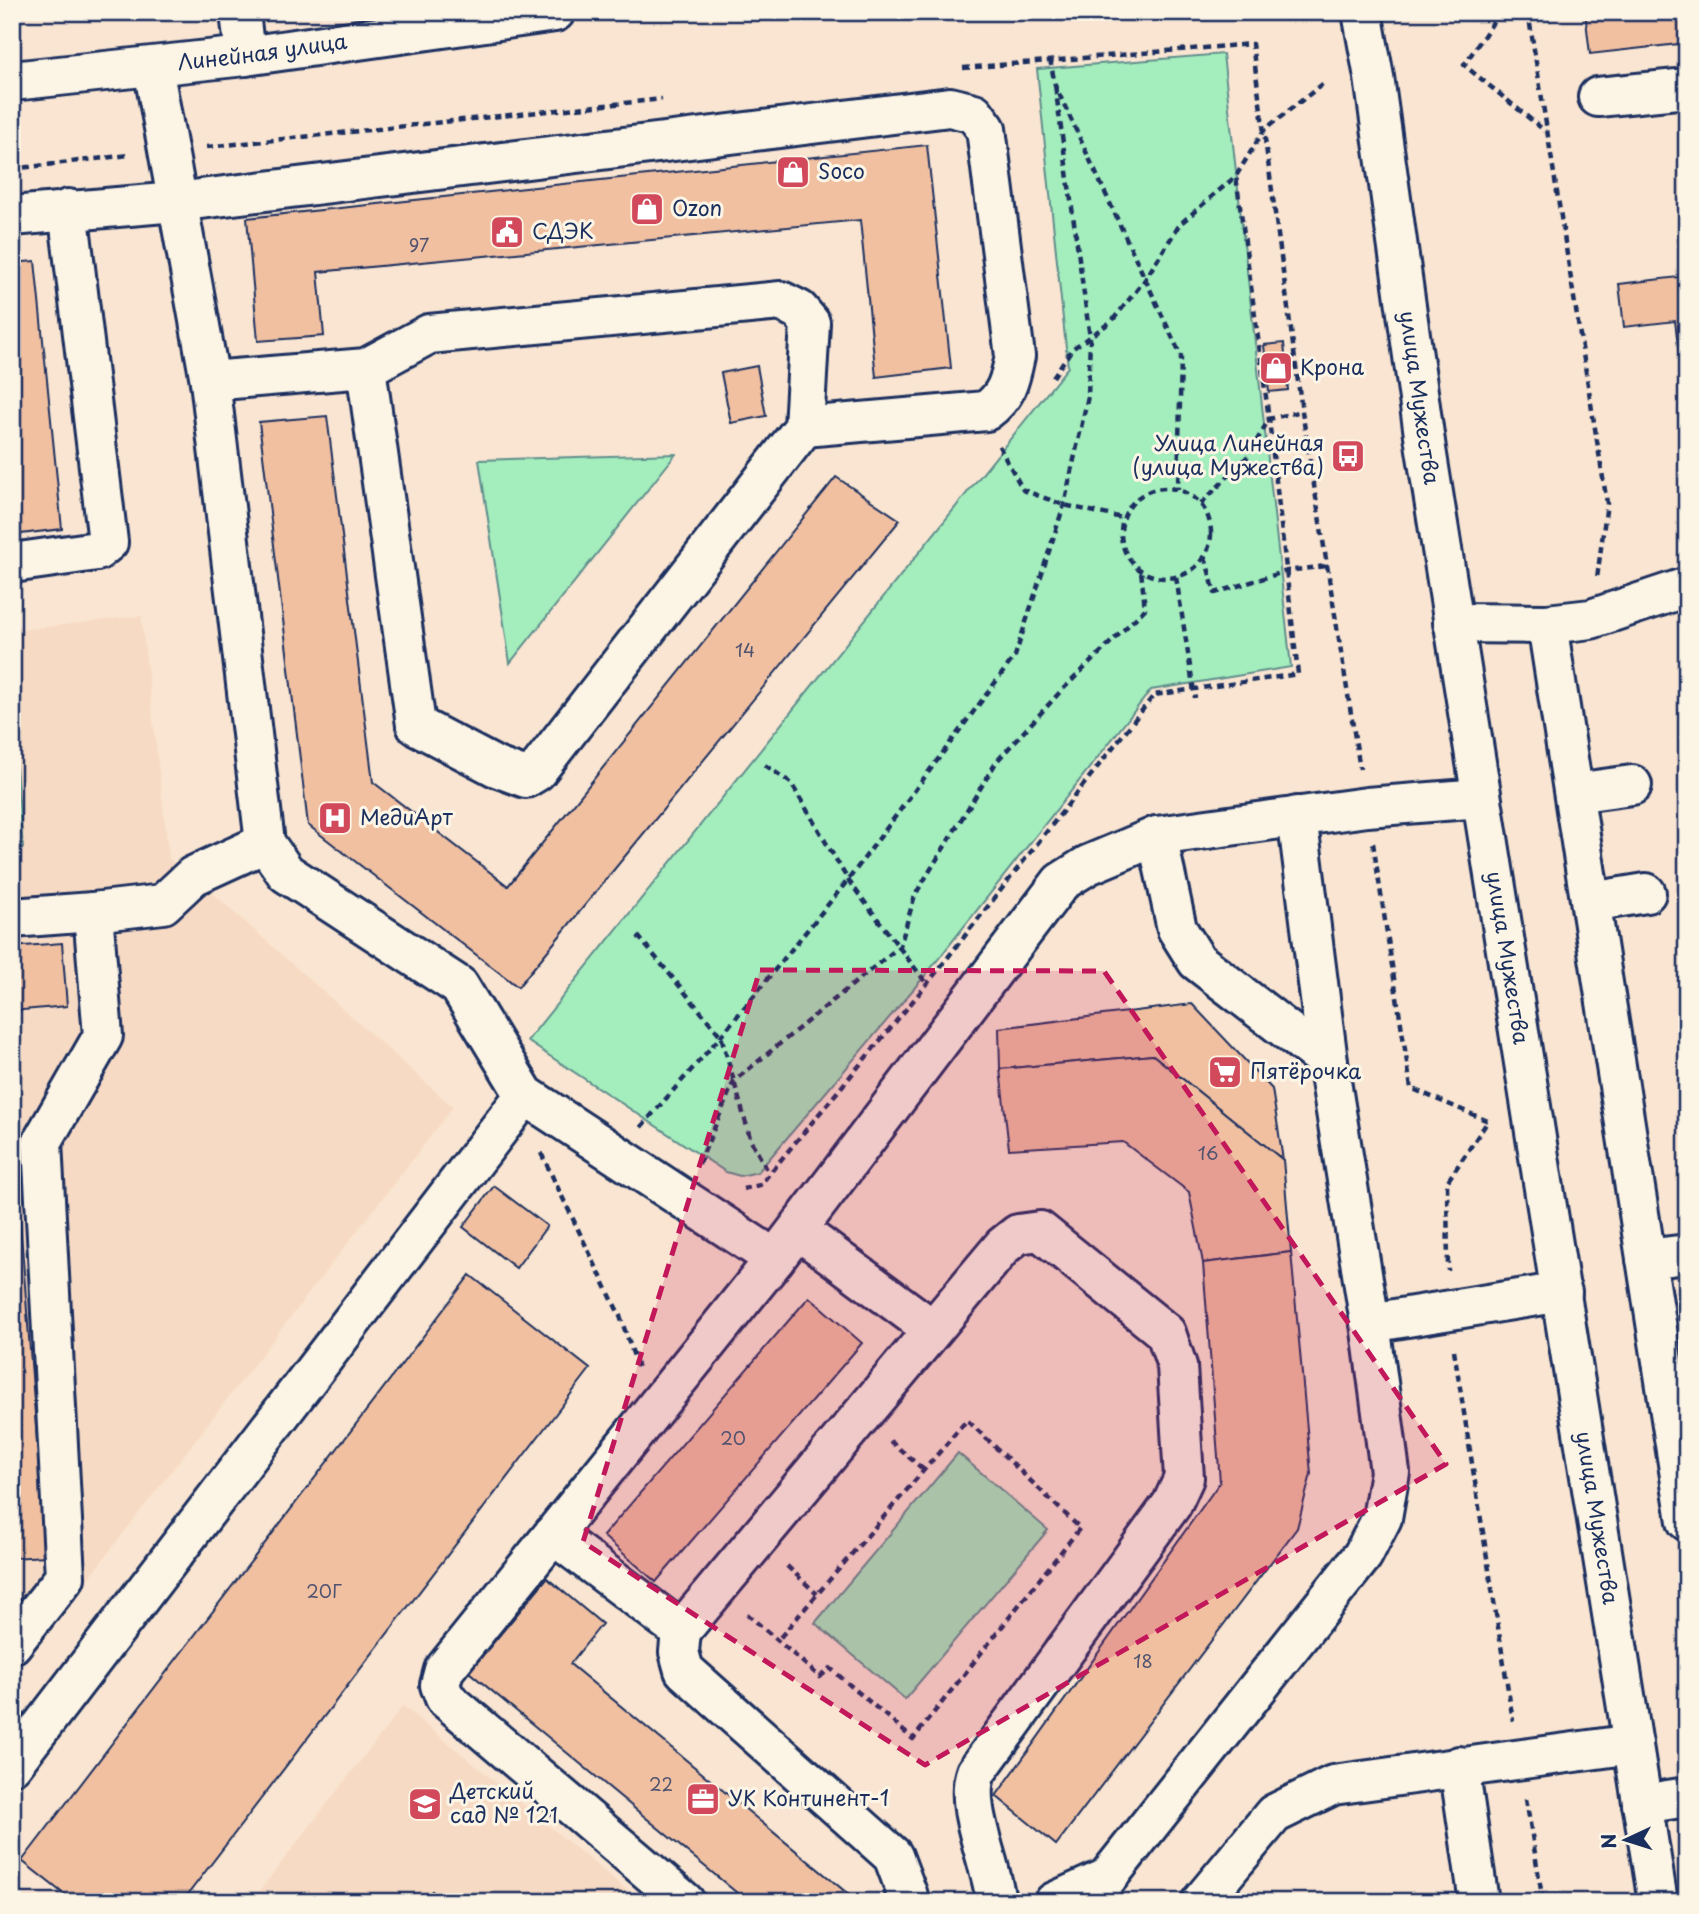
<svg xmlns="http://www.w3.org/2000/svg" width="1699" height="1914" viewBox="0 0 1699 1914" font-family="'Playpen Sans',sans-serif">
	<style>
		.built { fill: #f7dac3 }
		.green { fill: #a4edbc; stroke: #608e8d; stroke-width: 2 }
		.building { fill: #f1c0a1; stroke: #1b2f5e; stroke-width: 2 }
		.lines { fill: none; stroke-linecap: round; stroke-linejoin: round }
		.minor-casing { stroke: #1b2f5e; stroke-width: 44 }
		.major-casing { stroke: #1b2f5e; stroke-width: 44 }
		.path { stroke: #1b2f5e; stroke-width: 4.5; stroke-dasharray: 7 5; stroke-linecap: butt }
		.minor { stroke: #fcf5e5; stroke-width: 38 }
		.major { stroke: #fcf5e5; stroke-width: 38 }
		.marked { fill: #c2185b; fill-opacity: 0.2; stroke: #c2185b; stroke-width: 5; stroke-dasharray: 14 9; stroke-linejoin: round }
		.labels { text-anchor: middle; stroke-width: 6; stroke-linejoin: round; paint-order: stroke }
		.number-label { font-size: 18px; fill: #50536f }
		.street-label { font-size: 21px; fill: #1b2f5e; stroke: #fcf5e5 }
		.poi-label { font-size: 21px; fill: #1b2f5e; stroke: #fcf5e5; text-anchor: start }
	</style>
	<rect width="100%" height="100%" fill="#f9e5d1"/>
	<filter id="ink" filterUnits="userSpaceOnUse"><feTurbulence type="fractalNoise" baseFrequency=".0143" numOctaves="2"/><feDisplacementMap in="SourceGraphic" scale="14" xChannelSelector="R" yChannelSelector="G"/><feConvolveMatrix kernelMatrix="1 2 1 2 8 2 1 2 1" color-interpolation-filters="sRGB"/></filter>
	<g filter="url(#ink)">
		<g class="built">
			<polygon points="141,616 169,859 193,876 453,1107 12,1677 12,631"/>
			<polygon points="403,1706 641,1902 251,1902"/>
		</g>
		<g class="green">
			<polygon points="1223,54 1291,667 1151,690 928,972 758,1172 740,1176 726,1172 527,1041 1068,367 1037,69"/>
			<polygon points="676,454 510,663 479,460"/>
			<polygon points="12,720 23,848 12,849"/>
			<polygon points="958,1453 1048,1530 905,1699 815,1623"/>
		</g>
		<g class="building">
			<polygon points="1585,12 1687,12 1687,43 1590,54"/>
			<polygon points="927,145 951,368 876,377 860,220 318,272 324,336 258,341 247,218"/>
			<polygon points="35,261 62,529 12,535 12,263"/>
			<polygon points="1687,276 1687,418 1675,321 1624,327 1619,284"/>
			<polygon points="1284,343 1288,390 1269,392 1264,345"/>
			<polygon points="757,366 766,416 731,423 721,373"/>
			<polygon points="327,416 373,782 508,886 836,477 900,520 518,987 308,825 259,422"/>
			<polygon points="1687,677 1687,729 1679,678"/>
			<polygon points="62,943 67,1006 12,1011 12,947"/>
			<polygon points="1192,1004 1272,1089 1283,1160 1153,1055 1000,1069 999,1028"/>
			<polygon points="1153,1055 1283,1160 1291,1252 1203,1263 1189,1192 1123,1142 1009,1149 1000,1069"/>
			<polygon points="12,1118 46,1556 12,1558"/>
			<polygon points="494,1186 547,1226 516,1268 463,1227"/>
			<polygon points="1291,1252 1311,1474 1297,1528 1056,1845 996,1796 1220,1482 1203,1263"/>
			<polygon points="470,1275 590,1369 182,1902 74,1902 22,1861"/>
			<polygon points="809,1297 862,1343 656,1582 603,1536"/>
			<polygon points="547,1578 602,1624 570,1664 853,1898 850,1902 748,1902 469,1672"/>
			<polygon points="432,1891 445,1902 423,1902"/>
		</g>
		<g class="lines">
			<g class="minor-casing">
				<g id="minor">
					<polyline points="240,12 245,56"/>
					<polyline points="153,67 210,381 366,368 429,334 781,301 799,310 810,323 804,427 536,772 526,778 496,767 416,725 366,368"/>
					<path id="s1" d="M 12,81 L 245,56 L 555,12"/>
					<polyline points="1598,97 1687,88"/>
					<path d="M 12,216 L 176,202 L 950,107 L 974,113 L 986,129 L 1015,356 C 1010,380 1007,396 986,411 L 804,427"/>
					<polyline points="210,381 265,843 286,873 459,986 525,1095 775,1259"/>
					<polyline points="12,563 97,551 108,542 68,209"/>
					<polyline points="1453,623 1547,624 1591,619 1687,587"/>
					<polyline points="1547,624 1687,1521"/>
					<polyline points="1574,793 1632,785"/>
					<polyline points="1157,836 1177,929 1197,961 1328,1062"/>
					<polyline points="1591,902 1646,893"/>
					<polyline points="93,912 163,904 193,876 265,843"/>
					<polyline points="12,918 93,912 103,1036 42,1142 65,1577 12,1644"/>
					<polyline points="798,1230 932,1329"/>
					<polyline points="1646,1259 1687,1254"/>
					<polyline points="1370,1323 1562,1292"/>
					<polyline points="555,1536 681,1631 679,1652 684,1670 893,1856 908,1896 904,1902"/>
					<path d="M 681,1631 L 1003,1246 L 1018,1234 L 1040,1231 L 1166,1333 L 1177,1366 L 1184,1478 L 1172,1504 L 976,1772 C 963,1807 992,1863 996,1902"/>
					<polyline points="12,1765 525,1095"/>
					<polyline points="1459,1766 1479,1902"/>
					<polyline points="1642,1804 1687,1797"/>
					<polyline points="685,1902 445,1698 440,1685 444,1670 775,1259 1061,882 1088,865 1157,836 1367,807 1481,798"/>
					<polyline points="1054,1902 1107,1878 1363,1555 1382,1518 1390,1472 1370,1323 1328,1062 1297,816"/>
					<polyline points="1201,1902 1274,1814 1333,1785 1633,1744"/>
				</g>
			</g>
			<g class="major-casing">
				<g id="major">
					<path id="s2" d="M 1362,12 L 1374,77 L 1426,449 L 1658,1902"/>
				</g>
			</g>
			<g class="path">
				<polyline points="1500,12 1464,65 1545,131"/>
				<polyline points="1528,12 1607,503 1597,578"/>
				<polyline points="1050,59 1055,85 1181,356 1178,489"/>
				<polyline points="963,68 1252,44 1302,411 1360,769"/>
				<polyline points="207,147 662,99"/>
				<polyline points="12,169 129,155"/>
				<polyline points="1053,377 1072,349 1112,321 1144,281 1180,224 1236,176 1264,130 1324,83"/>
				<polyline points="999,446 1023,490 1064,505 1122,518"/>
				<circle cx="1166" cy="533" r="45"/>
				<polyline points="1201,504 1248,456 1269,419 1302,411"/>
				<polyline points="1205,557 1215,593 1287,571 1326,566"/>
				<polyline points="1176,577 1195,698"/>
				<polyline points="765,765 791,783 848,880 927,984"/>
				<polyline points="1373,843 1411,1088 1488,1121 1447,1182 1448,1271"/>
				<polyline points="638,936 721,1036 751,1141 769,1173"/>
				<polyline points="641,1127 721,1036 848,880 1015,656 1064,505 1088,396 1090,338 1055,85"/>
				<polyline points="541,1153 620,1316 638,1368"/>
				<polyline points="699,1164 734,1081 900,946 915,895 997,761 1061,691 1145,609 1141,570"/>
				<polyline points="743,1189 760,1185 927,984 1154,695 1298,674 1269,419 1236,176"/>
				<polyline points="1454,1350 1513,1721"/>
				<polyline points="890,1441 924,1470"/>
				<polyline points="787,1566 817,1594"/>
				<polyline points="747,1614 820,1677 830,1668 913,1739 1080,1528 967,1420 777,1641"/>
				<polyline points="1526,1799 1543,1902"/>
			</g>
			<use href="#minor" class="minor"/>
			<use href="#major" class="major"/>
		</g>
	</g>
	<path class="marked" d="M 760,970 L 1104,971 L 1446,1464 L 925,1765 L 583,1542 Z"/>
	<defs>
		<g id="shop-square" transform="scale(1.75)"><rect x="-9" y="-9" width="18" height="18" rx="4" fill="#d1495b" stroke="#fcf5e5"/><path d="M-5-2.5h2.3a2.7 3.5 0 0 1 5.4 0H5L5.5 6h-11ZM-1.5-2.5h3a1.5 2.3 0 0 0-3 0Z" fill="#fff"/></g>
		<g id="civic-square" transform="scale(1.75)"><rect x="-9" y="-9" width="18" height="18" rx="4" fill="#d1495b" stroke="#fcf5e5"/><path d="M-.6-6.5H3V-4.5H.6V-3L4-1V1h2V6H-6V1h2V-1L-.6-3ZM-1.2 2.5V6h2.4V2.5Z" fill="#fff"/></g>
		<g id="bus-square" transform="scale(1.75)"><rect x="-9" y="-9" width="18" height="18" rx="4" fill="#d1495b" stroke="#fcf5e5"/><path d="M-5-6H5V4H4V6H2V4H-2V6H-4V4H-5ZM-3.5-4V0h7V-4ZM-3.5 1.2v1.5H-2V1.2ZM2 1.2v1.5H3.5V1.2Z" fill="#fff"/></g>
		<g id="hospital-square" transform="scale(1.75)"><rect x="-9" y="-9" width="18" height="18" rx="4" fill="#d1495b" stroke="#fcf5e5"/><path d="M-5-5h3v3.5h4V-5h3V5h-3V1.5h-4V5h-3Z" fill="#fff"/></g>
		<g id="supermarket-square" transform="scale(1.75)"><rect x="-9" y="-9" width="18" height="18" rx="4" fill="#d1495b" stroke="#fcf5e5"/><path d="M-6-5.5h2.5l.6 2H6L4.5 2H-2.5L-4.4-4H-6ZM-1.5 3.2a1.3 1.3 0 1 0 .1 0ZM3 3.2a1.3 1.3 0 1 0 .1 0Z" fill="#fff"/></g>
		<g id="office-square" transform="scale(1.75)"><rect x="-9" y="-9" width="18" height="18" rx="4" fill="#d1495b" stroke="#fcf5e5"/><path d="M-6-3h4V-5.5h4V-3h4V5H-6ZM-1-4.5V-3h2v-1.5ZM-6 0V1H6V0Z" fill="#fff"/></g>
		<g id="school-square" transform="scale(1.75)"><rect x="-9" y="-9" width="18" height="18" rx="4" fill="#d1495b" stroke="#fcf5e5"/><path d="M0-5L7-2L0 1L-7-2ZM-4 1L0 2.5L4 1V4Q0 6-4 4Z" fill="#fff"/></g>
	</defs>
	<g fill-rule="evenodd">
		<use href="#shop-square" x="793" y="172"/>
		<use href="#shop-square" x="647" y="209"/>
		<use href="#civic-square" x="507" y="232"/>
		<use href="#shop-square" x="1276" y="368"/>
		<use href="#bus-square" x="1348" y="456"/>
		<use href="#hospital-square" x="335" y="818"/>
		<use href="#supermarket-square" x="1225" y="1072"/>
		<use href="#office-square" x="703" y="1799"/>
		<use href="#school-square" x="425" y="1804"/>
	</g>
	<g class="labels">
		<g class="number-label">
			<text x="419" y="252">97</text>
			<text x="745" y="657">14</text>
			<text x="1208" y="1160">16</text>
			<text x="733" y="1445">20</text>
			<text x="324" y="1598">20Г</text>
			<text x="1143" y="1668">18</text>
			<text x="661" y="1791">22</text>
		</g>
		<g class="street-label">
			<text dy="7" stroke="none"><textPath href="#s1" startOffset="252">Линейная улица</textPath></text>
			<text dy="7" stroke="none"><textPath href="#s2" startOffset="390">улица Мужества</textPath></text>
			<text dy="7" stroke="none"><textPath href="#s2" startOffset="957">улица Мужества</textPath></text>
			<text dy="7" stroke="none"><textPath href="#s2" startOffset="1524">улица Мужества</textPath></text>
		</g>
		<g class="poi-label">
			<text x="818" y="179">Soco</text>
			<text x="672" y="216">Ozon</text>
			<text x="532" y="239">СДЭК</text>
			<text x="1300" y="375">Крона</text>
			<text x="1324" y="451" text-anchor="end">Улица Линейная<tspan x="1324" dy="24">(улица Мужества)</tspan></text>
			<text x="360" y="825">МедиАрт</text>
			<text x="1250" y="1079">Пятёрочка</text>
			<text x="450" y="1799">Детский<tspan x="450" dy="24">сад № 121</tspan></text>
			<text x="728" y="1806">УК Континент-1</text>
		</g>
	</g>
	<rect width="1699" height="1914" fill="none" stroke="#fcf5e5" stroke-width="42"/>
	<rect x="21" y="21" width="1657" height="1872" fill="none" stroke="#1b2f5e" stroke-width="2.5" filter="url(#ink)"/>
	<g transform="translate(1626 1840) rotate(266)" stroke="#fcf5e5" stroke-width="5" paint-order="stroke">
	<path d="M0-5L12 26L0 18L-12 26Z" fill="#1b2f5e"/>
	<text y="-10" font-size="19" font-weight="bold" text-anchor="middle" fill="#1b2f5e">N</text>
	</g>
</svg>
